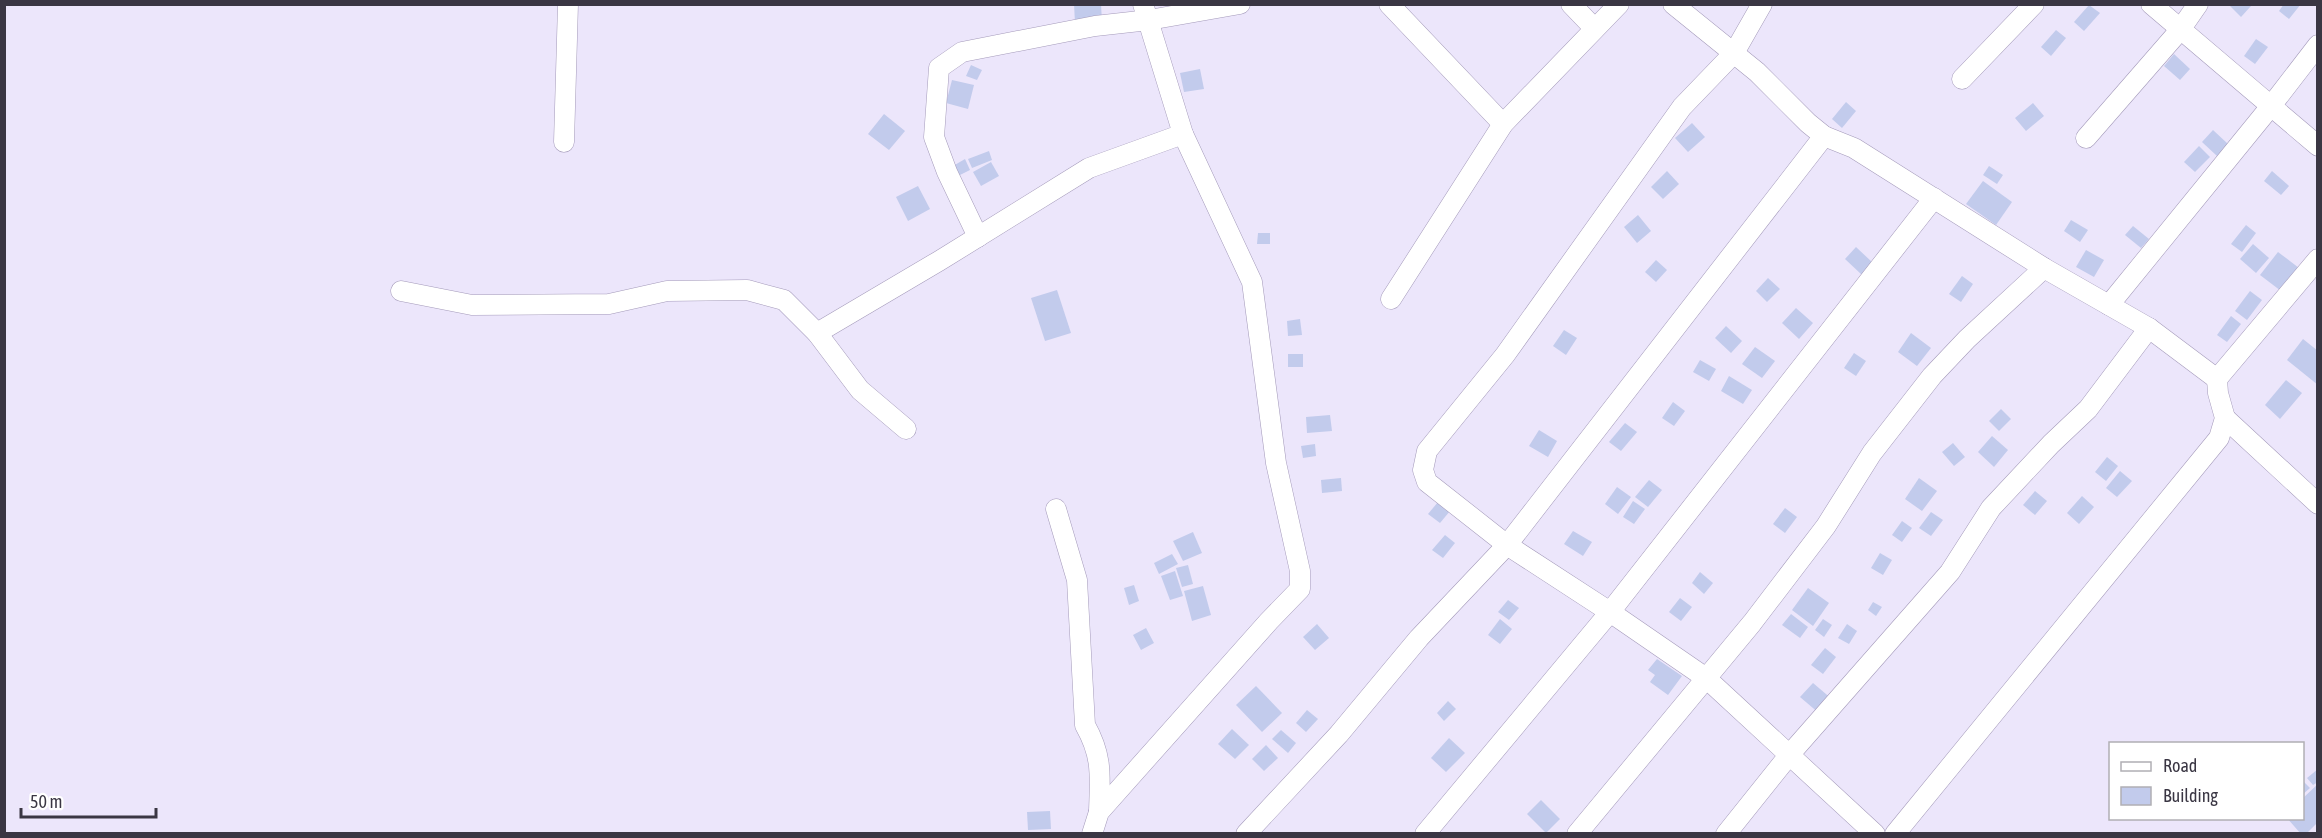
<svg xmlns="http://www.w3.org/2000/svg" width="2322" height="838" viewBox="0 0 2322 838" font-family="'Asap Condensed',sans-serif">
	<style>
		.building { fill: #c2cbec }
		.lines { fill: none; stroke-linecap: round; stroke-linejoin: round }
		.street-casing { stroke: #a49aba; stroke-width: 21 }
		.street { stroke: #fff; stroke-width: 20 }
	</style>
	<rect width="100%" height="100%" fill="#ece6fb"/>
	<g class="building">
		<polygon points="1074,4 1101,4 1102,22 1075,23"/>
		<polygon points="2228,4 2250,4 2251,6 2241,17"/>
		<polygon points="2284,4 2301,4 2289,19 2279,11"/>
		<polygon points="2089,5 2100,13 2084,31 2074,22"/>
		<polygon points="2056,30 2066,38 2051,56 2041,47"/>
		<polygon points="2256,39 2268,47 2255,64 2244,56"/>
		<polygon points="2174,54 2190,69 2180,80 2164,66"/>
		<polygon points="971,65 982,70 977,80 966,76"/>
		<polygon points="1200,69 1204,89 1184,92 1180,73"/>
		<polygon points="952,80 974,85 968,109 946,103"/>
		<polygon points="1846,102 1856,111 1842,128 1832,119"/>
		<polygon points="2033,103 2044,116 2026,131 2015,118"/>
		<polygon points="884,114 905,131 889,150 868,134"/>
		<polygon points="1692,123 1705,137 1688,152 1675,138"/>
		<polygon points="2213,130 2228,144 2217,156 2202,142"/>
		<polygon points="2199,146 2210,157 2195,172 2184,162"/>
		<polygon points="989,151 992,160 972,168 968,159"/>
		<polygon points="965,159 970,170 958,176 953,166"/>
		<polygon points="991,162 999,176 981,186 973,172"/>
		<polygon points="1989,166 2003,175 1997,184 1983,175"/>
		<polygon points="1667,171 1679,184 1663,199 1651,187"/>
		<polygon points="2272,171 2289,186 2281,195 2264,181"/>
		<polygon points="1983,181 2012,202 1996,225 1966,204"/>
		<polygon points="918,186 930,209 908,221 896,197"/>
		<polygon points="1638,215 1651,231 1637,243 1624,227"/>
		<polygon points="2071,220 2088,230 2080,242 2064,231"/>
		<polygon points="2246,225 2256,233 2242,252 2231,244"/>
		<polygon points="2133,226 2149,239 2141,248 2125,235"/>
		<polygon points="1258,233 1270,233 1270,244 1257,244"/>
		<polygon points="2253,244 2269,258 2256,273 2240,259"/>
		<polygon points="1856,247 1873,263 1862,275 1845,259"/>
		<polygon points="2086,250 2104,260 2094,277 2076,267"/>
		<polygon points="2278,252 2299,268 2281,291 2260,275"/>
		<polygon points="1656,260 1667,270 1656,282 1645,272"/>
		<polygon points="1962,276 1973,284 1961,302 1949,294"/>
		<polygon points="1768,278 1780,289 1767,302 1756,291"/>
		<polygon points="1057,290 1071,333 1045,341 1031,298"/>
		<polygon points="2250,291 2262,300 2247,320 2235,311"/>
		<polygon points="1796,308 1813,323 1799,339 1782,323"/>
		<polygon points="2231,316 2241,324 2227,342 2217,335"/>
		<polygon points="1300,319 1302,335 1288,336 1287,321"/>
		<polygon points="1726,326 1742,341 1731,353 1715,338"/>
		<polygon points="1564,330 1577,338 1566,355 1553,346"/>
		<polygon points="1911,333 1931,348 1917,366 1898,352"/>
		<polygon points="2303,339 2318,351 2318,385 2287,360"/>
		<polygon points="1755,347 1775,361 1762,378 1742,364"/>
		<polygon points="1854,353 1866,361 1856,376 1844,368"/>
		<rect x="1288" y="354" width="15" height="13"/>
		<polygon points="1700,360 1716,369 1709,381 1693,372"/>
		<polygon points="1729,376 1752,390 1743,404 1721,391"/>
		<polygon points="2286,380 2302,393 2280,419 2265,405"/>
		<polygon points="1673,402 1685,411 1674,426 1662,418"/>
		<polygon points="2001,409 2011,419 1999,431 1989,421"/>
		<polygon points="1330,415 1332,431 1307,433 1306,417"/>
		<polygon points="1625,423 1637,432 1621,451 1609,442"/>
		<polygon points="1539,430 1557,441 1548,457 1529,446"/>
		<polygon points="1992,436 2008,450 1994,467 1978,452"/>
		<polygon points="1953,443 1965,457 1954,466 1942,452"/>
		<polygon points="1315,444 1316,456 1303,458 1301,446"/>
		<polygon points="2107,457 2118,466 2106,481 2095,472"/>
		<polygon points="2120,471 2132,481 2117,497 2106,488"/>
		<polygon points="1341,478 1342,491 1322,493 1321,480"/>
		<polygon points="1919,478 1937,491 1922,511 1905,499"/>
		<polygon points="1649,480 1662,490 1648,507 1635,497"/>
		<polygon points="1617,487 1631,497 1618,514 1605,504"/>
		<polygon points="2035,491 2047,501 2035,515 2023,505"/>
		<polygon points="2082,496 2094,507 2079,524 2067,513"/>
		<polygon points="1633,501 1645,509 1634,524 1623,517"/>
		<polygon points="1438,502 1450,511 1440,523 1428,514"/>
		<polygon points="1785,508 1797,517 1785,533 1773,524"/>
		<polygon points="1931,512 1943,520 1931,536 1919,528"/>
		<polygon points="1902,521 1912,528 1902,542 1892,535"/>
		<polygon points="1573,531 1592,542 1583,556 1564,544"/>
		<polygon points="1193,532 1202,553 1183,561 1173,541"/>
		<polygon points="1445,535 1455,543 1443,558 1432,550"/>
		<polygon points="1880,553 1892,560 1883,575 1871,568"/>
		<polygon points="1172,554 1178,564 1159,574 1154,563"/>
		<polygon points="1188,565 1193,584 1182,587 1176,568"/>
		<polygon points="1175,571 1183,596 1170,600 1161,576"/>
		<polygon points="1700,572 1713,583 1704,594 1692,583"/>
		<polygon points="1134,585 1139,601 1129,605 1124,588"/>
		<polygon points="1203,586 1211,615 1192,621 1184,591"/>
		<polygon points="1808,588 1829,603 1813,626 1792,610"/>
		<polygon points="1680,598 1692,607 1681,621 1669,612"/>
		<polygon points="1508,600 1519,608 1509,620 1498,612"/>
		<polygon points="1873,602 1882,607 1876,616 1868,610"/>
		<polygon points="1791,614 1808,627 1800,638 1782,625"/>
		<polygon points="1500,619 1512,629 1500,644 1488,635"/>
		<polygon points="1823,619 1832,625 1824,637 1815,630"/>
		<polygon points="1317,624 1329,638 1315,650 1303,637"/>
		<polygon points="1847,624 1857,631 1849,644 1838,638"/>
		<polygon points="1146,628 1154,643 1141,650 1133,635"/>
		<polygon points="1825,648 1836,657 1823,674 1811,665"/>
		<polygon points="1657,659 1682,676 1668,695 1650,682 1655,675 1648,670"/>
		<polygon points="1813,683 1833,700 1820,714 1800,697"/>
		<polygon points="1256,686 1282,713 1262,732 1236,705"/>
		<polygon points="1448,701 1456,709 1444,721 1437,713"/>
		<polygon points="1307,710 1318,719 1306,732 1296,723"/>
		<polygon points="1232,729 1249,745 1235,759 1218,744"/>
		<polygon points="1281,730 1296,743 1288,753 1272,739"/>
		<polygon points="1449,738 1465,753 1446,772 1431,758"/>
		<polygon points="1266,745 1278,758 1264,771 1252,759"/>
		<polygon points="2318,769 2318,782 2313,785 2307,778"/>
		<polygon points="2302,780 2310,788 2302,795"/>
		<polygon points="2318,784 2318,822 2306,834 2301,834 2287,818 2302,818 2302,799"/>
		<polygon points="1541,800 1560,819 1546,833 1527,814"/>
		<polygon points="1050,811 1051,829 1028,830 1027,812"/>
	</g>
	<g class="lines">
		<g class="street-casing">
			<g id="street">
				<polyline points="1389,4 1503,124"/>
				<polyline points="1571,4 1594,28"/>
				<polyline points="1673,4 1757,72 1808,123 1824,136 1854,148 2044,268 2149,328 2217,379 2318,259"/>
				<polyline points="1762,4 1734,53 1682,107 1505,355 1427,451 1423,470 1427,482 1507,545 1610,612 1706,678 1875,834"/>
				<polyline points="2151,4 2318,146"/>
				<polyline points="1962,79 2034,4"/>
				<polyline points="2086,138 2180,30 2198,4"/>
				<polyline points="564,142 568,4"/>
				<polyline points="978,237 947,172 934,137 939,68 962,52 1095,26 1149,20 1240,4"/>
				<polyline points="401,291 472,305 609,304 667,291 747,290 784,300 817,333 860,390 906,429"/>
				<polyline points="1391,299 1503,124 1619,4"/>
				<polyline points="2109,305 2271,106 2318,45"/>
				<polyline points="817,333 939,261 1089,168 1183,134"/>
				<polyline points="2225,418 2318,504"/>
				<path d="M 1056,509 L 1077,580 L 1085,725 C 1103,757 1100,776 1099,812"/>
				<polyline points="1092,834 1099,812 1269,621 1300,589 1300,571 1276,463 1252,282 1183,134 1143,4"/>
				<polyline points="1246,834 1339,734 1419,638 1507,545 1824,136"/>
				<polyline points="1425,834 1610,612 1934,198"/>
				<polyline points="1577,834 1752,623 1826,526 1872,453 1932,376 1967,339 2044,268"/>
				<polyline points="1726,834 1790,754 1950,572 1991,508 2051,444 2088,409 2149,328"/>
				<polyline points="1895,834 2219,438 2225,418 2218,393 2217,379"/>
			</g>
		</g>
		<use href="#street" class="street"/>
	</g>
	<rect width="2322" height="838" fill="none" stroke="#3a3643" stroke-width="12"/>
	<rect x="2109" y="742" width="195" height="78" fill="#ffffff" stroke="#b0afb4" stroke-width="1.5"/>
	<rect x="2121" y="762" width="30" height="9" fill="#ffffff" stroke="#b0afb4" stroke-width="1.5"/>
	<text x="2163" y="772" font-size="18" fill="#3a3643">Road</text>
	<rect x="2121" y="787" width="30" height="18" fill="#c2cbec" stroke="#b0afb4" stroke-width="1.5"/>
	<text x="2163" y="802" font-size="18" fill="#3a3643">Building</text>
	<path d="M21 808v9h135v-9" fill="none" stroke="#3a3643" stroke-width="3"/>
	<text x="30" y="808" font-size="18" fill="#3a3643" stroke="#ffffff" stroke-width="4.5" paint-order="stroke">50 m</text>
</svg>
